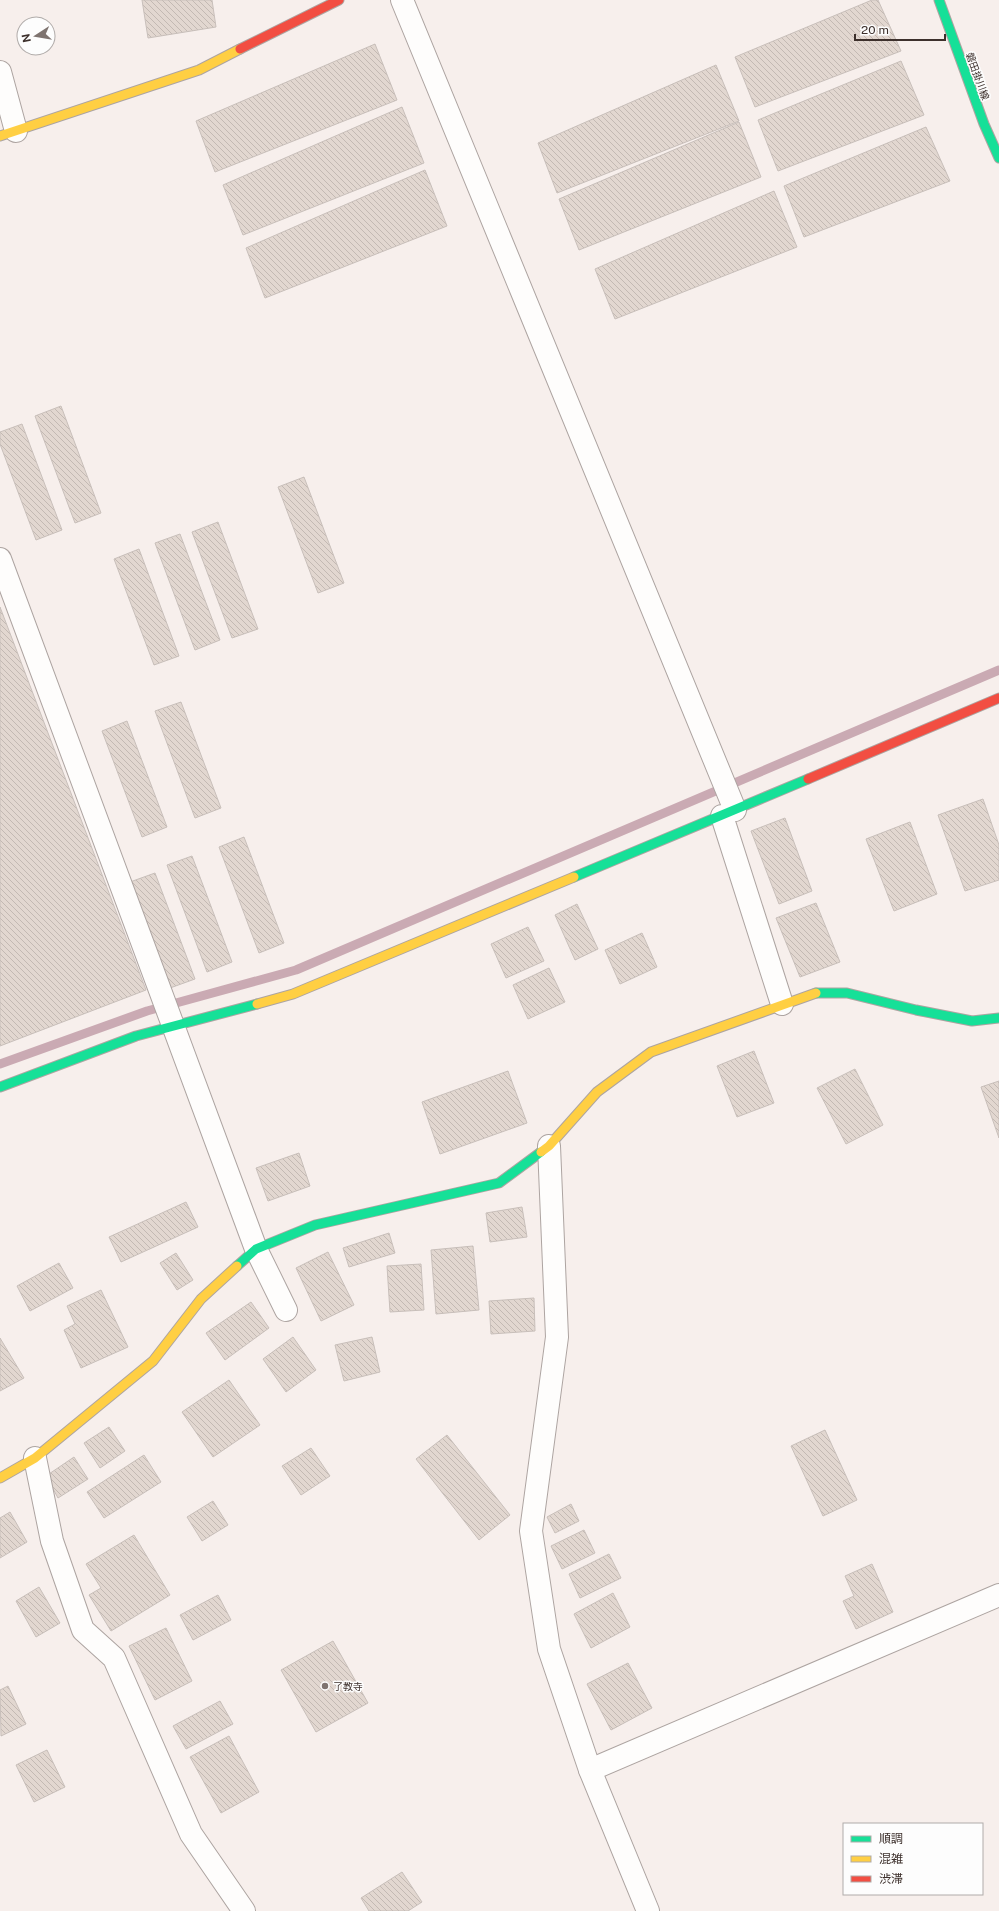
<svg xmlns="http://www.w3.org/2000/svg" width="999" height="1911" viewBox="0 0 999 1911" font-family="'Public Sans','Noto Sans JP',sans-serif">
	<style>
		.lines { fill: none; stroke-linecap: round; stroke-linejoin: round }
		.stream { stroke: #caaab3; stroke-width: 9 }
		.building { fill: url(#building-back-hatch); stroke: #c8bfba }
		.street-casing { stroke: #ada4a1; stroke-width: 24 }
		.fast-casing { stroke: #ada4a1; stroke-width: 11 }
		.slow-casing { stroke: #ada4a1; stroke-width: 11 }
		.jam-casing { stroke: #ada4a1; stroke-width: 11 }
		.street { stroke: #fefdfc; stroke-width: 22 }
		.fast { stroke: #16e098; stroke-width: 9 }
		.slow { stroke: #ffcf43; stroke-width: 9 }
		.jam { stroke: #f24e42; stroke-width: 9 }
		.poi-dot { fill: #7e736f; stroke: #fdfdfd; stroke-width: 1.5 }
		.labels { text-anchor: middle; stroke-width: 3; stroke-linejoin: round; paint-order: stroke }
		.street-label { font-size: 10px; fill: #3d302c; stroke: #fdfdfd }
		.poi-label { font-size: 10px; fill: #3d302c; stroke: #fdfdfd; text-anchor: start }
	</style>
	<defs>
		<pattern id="building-back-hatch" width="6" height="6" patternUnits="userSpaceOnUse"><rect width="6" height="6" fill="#e2d7d0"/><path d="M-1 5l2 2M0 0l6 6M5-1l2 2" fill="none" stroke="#c3b9b3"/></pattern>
	</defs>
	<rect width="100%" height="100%" fill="#f7efec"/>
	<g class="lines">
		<polyline class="stream" points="0,1064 147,1011 296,970 999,670"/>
	</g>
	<g class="building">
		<polygon points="142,0 212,0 216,27 148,38"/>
		<polygon points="872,0 878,0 901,51 755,107 735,57"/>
		<polygon points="375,44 397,100 215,172 196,121"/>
		<polygon points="901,61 924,115 778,171 758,120"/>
		<polygon points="716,65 739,121 557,193 538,143"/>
		<polygon points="402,107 424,163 243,235 223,185"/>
		<polygon points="739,122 761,177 579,250 559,199"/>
		<polygon points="926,127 950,181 804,237 784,186"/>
		<polygon points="425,170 447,226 265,298 246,248"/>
		<polygon points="774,191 797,247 615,319 595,269"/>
		<polygon points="61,406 101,513 75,523 35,416"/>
		<polygon points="22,424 62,530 36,540 0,444 0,432"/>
		<polygon points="304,477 344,583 318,593 278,487"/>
		<polygon points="218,522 258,629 232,638 192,532"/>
		<polygon points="180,534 220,640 195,650 155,543"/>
		<polygon points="139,549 179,656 154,665 114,559"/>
		<polygon points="0,607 146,990 0,1046"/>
		<polygon points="181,702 221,808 195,818 155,711"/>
		<polygon points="127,721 167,827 142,837 102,731"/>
		<polygon points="983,799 999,845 999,880 965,891 938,815"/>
		<polygon points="785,818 812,891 779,904 751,831"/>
		<polygon points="910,822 937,894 894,911 866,839"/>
		<polygon points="244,837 284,943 259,953 219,847"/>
		<polygon points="192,856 232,962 207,972 167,865"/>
		<polygon points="155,873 195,979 170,988 130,882"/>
		<polygon points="816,903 840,962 800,977 776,918"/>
		<polygon points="577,904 598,949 575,960 555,915"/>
		<polygon points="528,927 544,961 506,978 491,944"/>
		<polygon points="642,933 657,967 620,984 605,950"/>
		<polygon points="549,968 565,1002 528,1019 513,985"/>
		<polygon points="754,1051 774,1103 737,1117 717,1066"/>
		<polygon points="855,1069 883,1125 846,1144 817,1088"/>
		<polygon points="508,1071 527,1123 440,1154 422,1102"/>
		<polygon points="999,1081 999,1138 981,1087"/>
		<polygon points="299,1153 310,1186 268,1201 256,1168"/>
		<polygon points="186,1202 198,1227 121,1262 109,1237"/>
		<polygon points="522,1207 527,1237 490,1242 486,1213"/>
		<polygon points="389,1233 395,1253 349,1267 343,1248"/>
		<polygon points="473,1246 479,1310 436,1314 431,1250"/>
		<polygon points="328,1252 354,1305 321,1321 296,1268"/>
		<polygon points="176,1253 193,1280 177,1290 160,1263"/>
		<polygon points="59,1263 73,1288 30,1311 17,1286"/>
		<polygon points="421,1264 424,1310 390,1312 387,1266"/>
		<polygon points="101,1290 128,1347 81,1368 64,1330 75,1324 67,1306"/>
		<polygon points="534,1298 535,1331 491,1334 489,1301"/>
		<polygon points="251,1302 269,1328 225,1360 206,1333"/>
		<polygon points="293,1337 316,1370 286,1392 263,1359"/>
		<polygon points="372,1337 380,1372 344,1381 335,1345"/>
		<polygon points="0,1338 24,1378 0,1391"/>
		<polygon points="229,1380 260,1425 213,1457 182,1412"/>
		<polygon points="109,1427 125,1451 100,1468 84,1443"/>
		<polygon points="825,1430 857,1500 823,1516 791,1446"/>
		<polygon points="447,1435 510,1515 479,1540 416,1459"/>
		<polygon points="311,1448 330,1476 301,1495 282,1466"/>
		<polygon points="144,1455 161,1482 104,1518 87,1492"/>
		<polygon points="74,1457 88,1479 58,1498 46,1476"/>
		<polygon points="213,1501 228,1525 202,1541 187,1517"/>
		<polygon points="571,1504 579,1521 555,1533 547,1517"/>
		<polygon points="10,1512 27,1542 0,1558 0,1518"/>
		<polygon points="584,1530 595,1553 562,1569 551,1546"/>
		<polygon points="134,1535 170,1595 111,1631 89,1595 101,1588 86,1564"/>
		<polygon points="609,1554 621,1578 580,1598 569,1574"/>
		<polygon points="872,1564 893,1612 856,1629 843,1601 854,1596 845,1576"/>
		<polygon points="39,1587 60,1623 36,1637 16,1601"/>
		<polygon points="613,1593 630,1627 591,1648 574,1614"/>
		<polygon points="218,1595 231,1620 193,1640 180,1615"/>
		<polygon points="166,1628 192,1681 155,1700 129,1646"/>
		<polygon points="333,1641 368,1703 316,1732 281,1670"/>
		<polygon points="628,1663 652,1708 611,1730 587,1684"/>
		<polygon points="8,1686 26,1724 1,1736 0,1690"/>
		<polygon points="220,1701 233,1724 186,1749 173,1726"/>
		<polygon points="229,1736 259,1792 221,1813 190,1757"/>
		<polygon points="47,1750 65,1787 34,1802 16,1765"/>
		<polygon points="402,1872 422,1902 408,1911 369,1911 361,1898"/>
	</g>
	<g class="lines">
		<g class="street-casing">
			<g id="street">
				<polyline points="402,0 735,810"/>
				<polyline points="0,72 16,131"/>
				<polyline points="0,559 256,1249 286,1310"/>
				<polyline points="722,816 782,1004"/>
				<polyline points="549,1146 557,1337 531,1531 549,1649 590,1770 648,1911"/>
				<polyline points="35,1458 52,1541 83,1630 114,1658 191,1834 244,1911"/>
				<polyline points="590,1770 999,1595"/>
			</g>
		</g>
		<g class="fast-casing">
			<g id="fast">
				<polyline points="939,0 984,124 999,158"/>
				<polyline points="574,877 808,779"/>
				<polyline points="816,993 847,993 916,1010 972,1021 999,1018"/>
				<polyline points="0,1087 136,1036 257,1004"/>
				<polyline points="237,1266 256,1249 315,1225 499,1183 541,1152"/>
			</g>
		</g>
		<g class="slow-casing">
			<g id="slow">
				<polyline points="0,136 199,70 240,49"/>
				<polyline points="257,1004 293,994 574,877"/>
				<polyline points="541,1152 549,1146 597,1092 651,1052 816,993"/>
				<polyline points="0,1478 35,1458 153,1361 201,1299 237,1266"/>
			</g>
		</g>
		<g class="jam-casing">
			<g id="jam">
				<polyline points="240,49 339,0"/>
				<polyline points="808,779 999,698"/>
			</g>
		</g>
		<use href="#street" class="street"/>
		<use href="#fast" class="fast"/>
		<use href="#slow" class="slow"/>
		<use href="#jam" class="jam"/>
	</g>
	<circle class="poi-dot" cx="325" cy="1686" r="4"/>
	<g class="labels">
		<g class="street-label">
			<text transform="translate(978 76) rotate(70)" y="4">磐田掛川線</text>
		</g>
		<g class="poi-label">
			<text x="333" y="1690">了教寺</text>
		</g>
	</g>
	<rect x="843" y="1823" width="140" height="72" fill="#fdfdfd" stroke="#b0aba9"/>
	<rect x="851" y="1836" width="20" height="6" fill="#16e098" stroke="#b0aba9"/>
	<text x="879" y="1843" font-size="12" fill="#3d302c">順調</text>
	<rect x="851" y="1856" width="20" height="6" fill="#ffcf43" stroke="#b0aba9"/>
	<text x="879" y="1863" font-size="12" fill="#3d302c">混雑</text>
	<rect x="851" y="1876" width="20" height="6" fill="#f24e42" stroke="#b0aba9"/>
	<text x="879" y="1883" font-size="12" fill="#3d302c">渋滞</text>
	<g transform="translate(36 36) rotate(258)"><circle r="19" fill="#fdfdfd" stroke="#b0aba9"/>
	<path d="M0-3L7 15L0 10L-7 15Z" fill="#7e736f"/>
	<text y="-6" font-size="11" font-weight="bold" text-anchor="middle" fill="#3d302c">N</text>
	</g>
	<path d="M855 34v6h90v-6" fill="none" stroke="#3d302c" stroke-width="2"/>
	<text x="861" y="34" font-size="12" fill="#3d302c" stroke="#fdfdfd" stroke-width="3" paint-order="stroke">20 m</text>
</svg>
